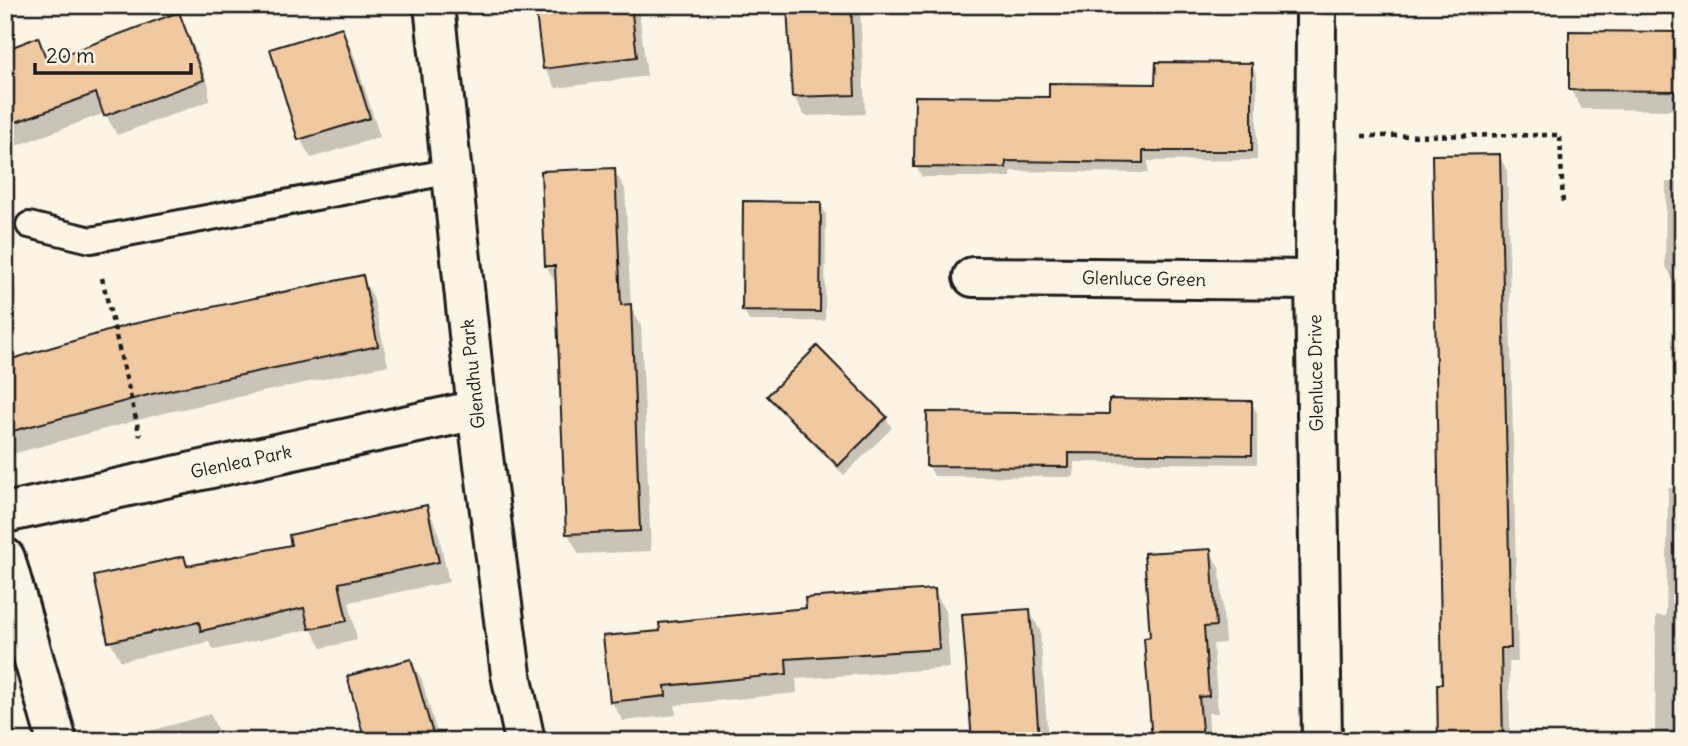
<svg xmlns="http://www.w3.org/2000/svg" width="1688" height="746" viewBox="0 0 1688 746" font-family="Delius,sans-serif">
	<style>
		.shadow { fill: #0003 }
		.building { fill: #f1c9a1; stroke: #1c1c1c; stroke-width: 2 }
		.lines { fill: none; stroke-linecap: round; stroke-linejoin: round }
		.lane-casing { stroke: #1c1c1c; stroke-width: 30 }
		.street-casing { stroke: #1c1c1c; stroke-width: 44 }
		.path { stroke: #1c1c1c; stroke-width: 4.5; stroke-dasharray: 5 5; stroke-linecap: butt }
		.lane { stroke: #fcf5e5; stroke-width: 24 }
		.street { stroke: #fcf5e5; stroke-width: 38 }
		.labels { text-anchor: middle; stroke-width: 7; stroke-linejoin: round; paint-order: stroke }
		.street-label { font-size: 18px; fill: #1c1c1c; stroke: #fcf5e5 }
	</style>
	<rect width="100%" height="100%" fill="#fcf5e5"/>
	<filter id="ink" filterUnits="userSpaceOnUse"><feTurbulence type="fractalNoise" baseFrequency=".0143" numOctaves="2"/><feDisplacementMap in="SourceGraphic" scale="14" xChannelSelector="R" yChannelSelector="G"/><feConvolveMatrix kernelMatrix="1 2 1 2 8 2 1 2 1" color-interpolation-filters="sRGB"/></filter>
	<g filter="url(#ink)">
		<g class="shadow">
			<polygon points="537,5 638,5 647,76 556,88 545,69"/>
			<polygon points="789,5 860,5 865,114 805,116 794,97"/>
			<polygon points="178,14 189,34 209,86 209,101 117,135 105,113 5,150 5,51 37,40 49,62"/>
			<polygon points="341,29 352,49 380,137 311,158 300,139"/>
			<polygon points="1683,33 1683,110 1582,109 1570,89"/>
			<polygon points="1251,64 1257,75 1257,160 1148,161 1148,173 1011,171 1011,177 922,177 916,166 1051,99 1157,86"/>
			<polygon points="1499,156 1507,170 1518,662 1509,662 1510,741 1440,741"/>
			<polygon points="614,170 625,189 631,307 641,326 651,551 579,554 568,534 557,285 546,266"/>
			<polygon points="1666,182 1683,182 1683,741 1655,741 1656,616 1666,616 1668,488 1674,488 1672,277 1665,265"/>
			<polygon points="820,203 826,214 825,321 749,321 744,310"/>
			<polygon points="362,277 373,297 388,365 164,413 5,456 5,362"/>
			<polygon points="770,396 886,418 892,428 844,475 775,406"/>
			<polygon points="1251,402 1257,413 1257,464 1074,462 1074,477 934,476 928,465 1111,416"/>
			<polygon points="426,507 437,527 449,582 349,602 357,640 322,648 311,629 214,650 209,642 121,661 110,641 184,558 189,568 293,546"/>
			<polygon points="1210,552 1220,569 1225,643 1213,644 1218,713 1208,713 1210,741 1154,741 1151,639"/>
			<polygon points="934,591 946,611 950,668 796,679 797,693 675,705 676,715 623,721 611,701 662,633"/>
			<polygon points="1029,611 1040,630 1048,741 973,741"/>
			<polygon points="411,661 422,680 439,741 367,741"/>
			<polygon points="210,714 223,741 153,741 150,731"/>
		</g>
		<g class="building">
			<polygon points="535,5 631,5 637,57 543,69"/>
			<polygon points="787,5 851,5 855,95 792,97"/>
			<polygon points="179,12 204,80 104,116 96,93 5,126 5,50 38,37 47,61"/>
			<polygon points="342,27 370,118 298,140 270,49"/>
			<polygon points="1569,31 1683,32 1683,91 1569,90"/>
			<polygon points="1156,62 1252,63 1252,151 1143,151 1143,163 1006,161 1006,168 914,167 915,96 1049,97 1049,83 1155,84"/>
			<polygon points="1500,154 1511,648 1501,648 1503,741 1438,741 1437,684 1442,684 1432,155"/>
			<polygon points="615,168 621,305 631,304 640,531 566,534 555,266 545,266 541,171"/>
			<polygon points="743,201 821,202 820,312 742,311"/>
			<polygon points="363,275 378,346 152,394 5,433 5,361 128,325"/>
			<polygon points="817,346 887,417 838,466 767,396"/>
			<polygon points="1109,399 1252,401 1252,455 1069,453 1069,467 926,466 927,412 1109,414"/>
			<polygon points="427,505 439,562 339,583 347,621 309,629 304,608 201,631 199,622 108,642 94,576 184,556 187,566 291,545 289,535"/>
			<polygon points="1211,549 1216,626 1204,627 1209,696 1199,697 1203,741 1152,741 1144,638 1150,637 1144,553"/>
			<polygon points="935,589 939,649 786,659 787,674 665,686 666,696 610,702 603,636 660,631 659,623 806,608 805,598"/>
			<polygon points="1030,609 1039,741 972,741 962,614"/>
			<polygon points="411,659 435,741 365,741 347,676"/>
		</g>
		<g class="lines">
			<g class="lane-casing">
				<polyline id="lane" points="29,225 91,240 452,171"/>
			</g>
			<g class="street-casing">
				<g id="street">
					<polyline points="434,5 477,410 511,674 525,741"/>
					<polyline points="1316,5 1315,280 1322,741"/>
					<polyline points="973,277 1315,280"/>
					<polyline points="5,513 477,410"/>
					<polyline points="5,558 57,741"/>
				</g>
			</g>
			<g class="path">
				<polyline points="1362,136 1560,135 1563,205"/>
				<polyline points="102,278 140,436"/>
			</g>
			<use href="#lane" class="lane"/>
			<use href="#street" class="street"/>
		</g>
	</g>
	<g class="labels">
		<g class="street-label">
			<text transform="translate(1144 279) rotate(1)" y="6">Glenluce Green</text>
			<text transform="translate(1316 373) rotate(-91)" y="6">Glenluce Drive</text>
			<text transform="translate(473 374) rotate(-96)" y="6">Glendhu Park</text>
			<text transform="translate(241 462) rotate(-12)" y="6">Glenlea Park</text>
		</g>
	</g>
	<rect width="1688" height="746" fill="none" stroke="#fcf5e5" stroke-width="28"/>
	<rect x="14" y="14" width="1660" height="718" fill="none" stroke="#1c1c1c" stroke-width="2.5" filter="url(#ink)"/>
	<path d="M35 63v10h156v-10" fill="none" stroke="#1c1c1c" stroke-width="3.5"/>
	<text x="46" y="63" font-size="21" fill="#1c1c1c" stroke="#fcf5e5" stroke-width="5" paint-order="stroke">20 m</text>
</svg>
